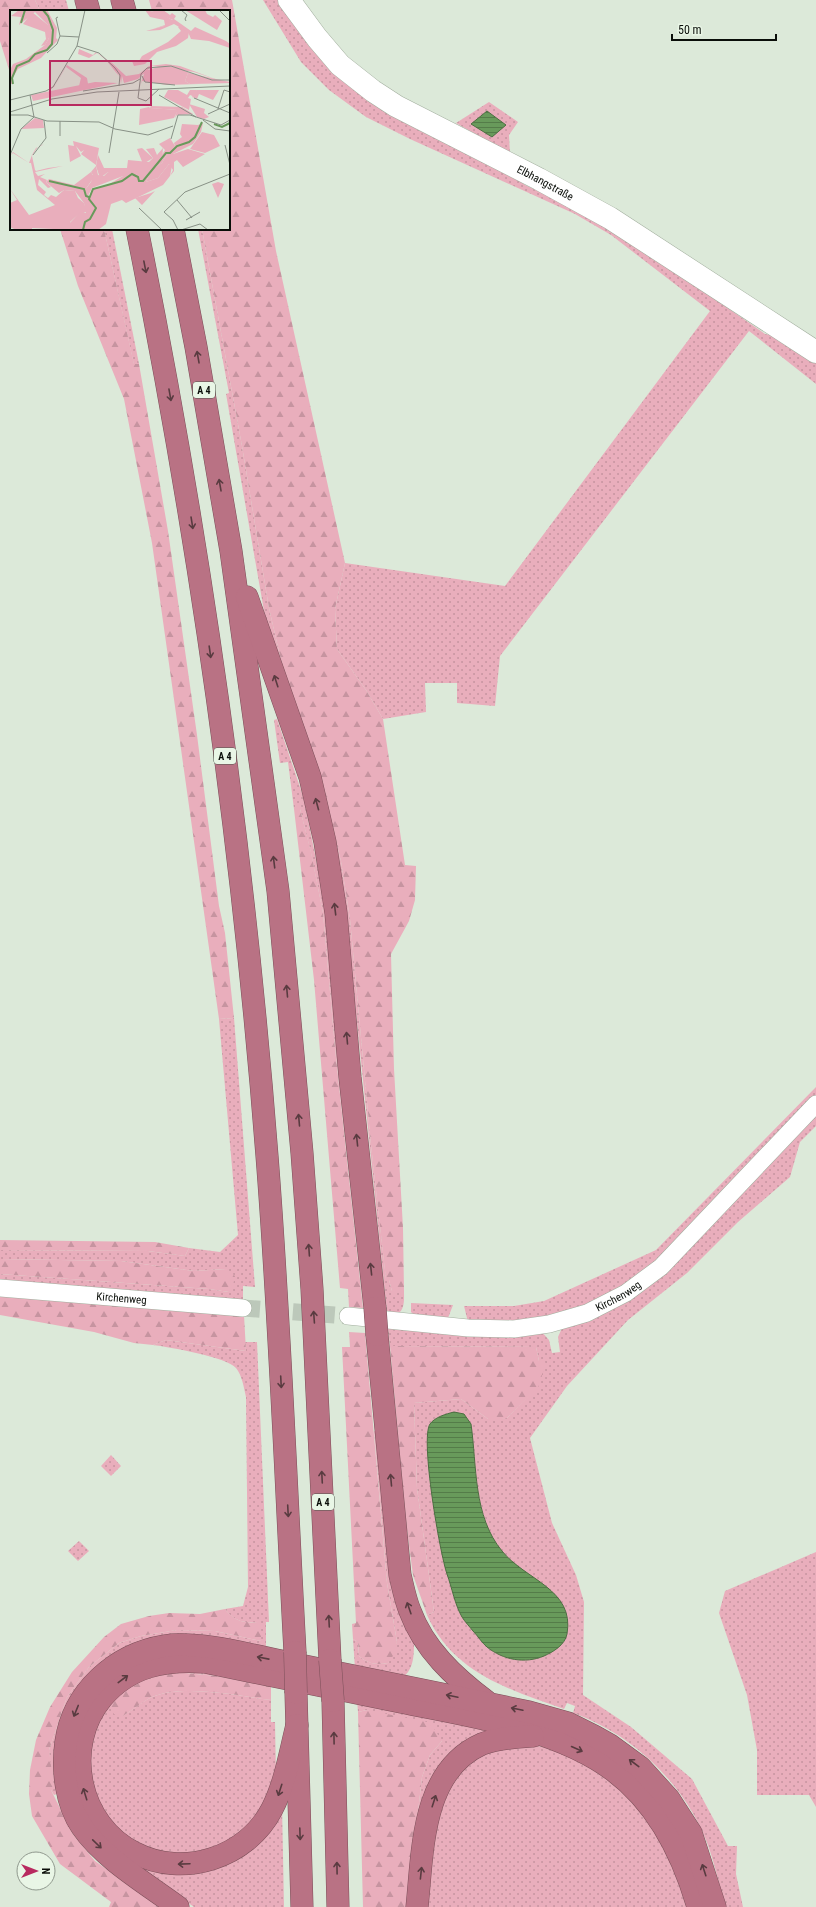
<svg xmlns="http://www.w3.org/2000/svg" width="816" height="1907" viewBox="0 0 816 1907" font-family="'Roboto Condensed',sans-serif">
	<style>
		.grass { fill: url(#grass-dots) }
		.forest { fill: url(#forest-firs) }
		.water { fill: url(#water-rules); stroke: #4c7042 }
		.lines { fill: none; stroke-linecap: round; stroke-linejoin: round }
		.street-tunnel { stroke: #bcc8ba; stroke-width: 17; stroke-dasharray: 17 8; stroke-linecap: butt }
		.street-casing { stroke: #a2ae9e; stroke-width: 18 }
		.secondary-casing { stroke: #a2ae9e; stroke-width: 23 }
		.highway-casing { stroke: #7c4f59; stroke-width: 23 }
		.street { stroke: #fff; stroke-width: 17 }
		.secondary { stroke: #fff; stroke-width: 22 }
		.highway { stroke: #b97284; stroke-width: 22 }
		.highway-bridge-casing { stroke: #7c4f59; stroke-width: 23; stroke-linecap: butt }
		.highway-bridge { stroke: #b97284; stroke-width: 22 }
		.oneway { stroke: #593b40 }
		.labels { text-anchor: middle; stroke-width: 3.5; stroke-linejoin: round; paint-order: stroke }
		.shield { fill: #e9f6e6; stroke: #4d544b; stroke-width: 1 }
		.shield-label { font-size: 10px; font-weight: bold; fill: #0a0e09 }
		.street-label { font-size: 11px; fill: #0a0e09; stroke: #e9f6e6 }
		.inset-river { fill: none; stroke: #689a5b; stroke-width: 2 }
		.inset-road { fill: none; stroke: #889186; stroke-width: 1 }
		.view { fill: #b82a5f; fill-opacity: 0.15; stroke: #b82a5f; stroke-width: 2 }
		.inset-edge { fill: none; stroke: #0a0e09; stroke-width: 2 }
	</style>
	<defs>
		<pattern id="grass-dots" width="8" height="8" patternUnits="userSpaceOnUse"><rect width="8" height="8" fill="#e9aebc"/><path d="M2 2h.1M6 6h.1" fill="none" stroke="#c694a0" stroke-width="1.8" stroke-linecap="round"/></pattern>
		<pattern id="forest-firs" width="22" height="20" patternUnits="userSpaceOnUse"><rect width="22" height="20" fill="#e9aebc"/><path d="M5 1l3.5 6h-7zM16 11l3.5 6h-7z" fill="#c694a0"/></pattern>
		<pattern id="water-rules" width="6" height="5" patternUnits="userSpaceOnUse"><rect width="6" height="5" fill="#689a5b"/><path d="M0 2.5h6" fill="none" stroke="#547c49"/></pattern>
	</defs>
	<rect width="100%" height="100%" fill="#dce9d9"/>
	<g class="grass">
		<polygon points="35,0 66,0 69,11 40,11"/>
		<polygon points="263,0 283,0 315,47 505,168 525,185 538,191 556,195 613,228 765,334 782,337 816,359 816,384 749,331 500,656 495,706 457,703 457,683 425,683 426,712 383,719 366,690 337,649 335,609 345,563 505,586 710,311 611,235 575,214 410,139 366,117 329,90 301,62"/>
		<polygon points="489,102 518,122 509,135 510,154 456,123"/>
		<polygon points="104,229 112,229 139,364 134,365"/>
		<path d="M 198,229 L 202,229 L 242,446 L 269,608 L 287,686 L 330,819 L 341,861 L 350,919 L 371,1145 L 386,1279 L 389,1280 L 392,1291 L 404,1291 C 404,1299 405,1309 398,1314 L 387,1312 L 346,916 L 267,628 L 226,394 L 229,393 Z"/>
		<polygon points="277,719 304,799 327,915 357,1224 355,1224 335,1048 323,913 311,853 300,809 294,809 288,762 280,763 274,720"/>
		<polygon points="234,1018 255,1287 243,1286 243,1301 0,1281 0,1274 209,1289 229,1292 226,1269 194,1271 121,1261 0,1259 0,1250 148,1251 185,1256 189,1248 220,1252 238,1235 219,1019"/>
		<polygon points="816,1087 816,1097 658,1261 625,1286 582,1306 545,1316 516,1322 468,1322 464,1306 514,1306 544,1301 656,1250"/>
		<path d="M 816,1115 L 816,1126 L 800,1142 L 790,1177 L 738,1222 L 687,1273 L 628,1320 L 567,1386 L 530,1438 L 552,1523 L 576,1575 L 584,1602 L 583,1695 L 631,1727 L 692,1779 L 728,1846 L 737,1846 L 736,1874 L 743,1907 L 725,1907 C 720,1888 716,1869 710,1851 C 689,1788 635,1735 573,1713 L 575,1706 L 567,1703 L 564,1709 C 510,1690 453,1673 427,1615 L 434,1612 L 417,1488 L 414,1403 L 461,1399 L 488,1419 L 507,1418 L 537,1388 L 539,1361 L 536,1347 L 390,1346 L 388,1329 L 469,1334 L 541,1331 L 549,1340 L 552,1353 L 560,1352 L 558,1337 L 562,1328 L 627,1300 Z"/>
		<polygon points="411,1303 453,1305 448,1318 415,1316 411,1312"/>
		<path d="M 166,1340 L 246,1351 L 245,1342 L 257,1342 L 269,1622 L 266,1622 L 266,1652 L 118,1655 L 62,1804 L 57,1794 L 54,1795 L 51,1790 L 49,1750 L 67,1697 L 89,1667 L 119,1643 L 141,1636 L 177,1630 L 215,1631 L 261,1641 L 261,1623 C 243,1622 236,1623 225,1609 L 243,1606 L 248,1587 L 246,1397 C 244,1388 242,1375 236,1368 C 227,1357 169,1347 153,1345 Z"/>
		<path d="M 374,1431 L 377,1432 L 414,1641 C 414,1657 414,1670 400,1680 L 355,1669 L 353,1639 L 358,1642 L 359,1656 C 368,1664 377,1665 388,1663 L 397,1642 L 387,1583 Z"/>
		<polygon points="111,1455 121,1466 111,1476 101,1466"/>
		<polygon points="79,1541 89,1551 78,1561 68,1551"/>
		<polygon points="816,1552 816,1807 809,1795 757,1795 757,1750 747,1695 719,1613 725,1591"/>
		<path d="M 185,1666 L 271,1686 L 217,1676 L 185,1673 L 121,1717 C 132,1711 141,1702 152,1697 C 184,1684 238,1696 271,1700 L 271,1722 L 275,1722 L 276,1776 L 273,1788 L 245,1835 L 191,1857 L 137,1847 L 98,1810 L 86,1743 L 118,1689 Z"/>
		<polygon points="357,1700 500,1729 456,1753 407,1907 422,1777 430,1755 442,1741 367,1710 358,1712"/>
		<polygon points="527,1743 566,1753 621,1788 660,1836 688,1907 425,1907 441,1793 479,1753"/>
		<polygon points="282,1804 284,1907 194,1907 128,1860 190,1869"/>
	</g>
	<g class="forest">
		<polygon points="0,0 35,0 40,11 11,11 11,76 0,41"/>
		<polygon points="149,0 232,0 276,251 345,563 335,609 337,649 366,690 383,719 405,865 416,866 415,900 409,921 391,954 394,1069 403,1228 404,1291 392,1291 389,1280 386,1280 371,1145 350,919 341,861 330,819 287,686 269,608 242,446 202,229 229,229 229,11 152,11"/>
		<polygon points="60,229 104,229 134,364 139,364 168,531 197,735 219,906 225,933 234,1018 219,1019 152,543 124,399 78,286"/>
		<polygon points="294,809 300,809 311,852 323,913 335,1048 363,1308 349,1307 348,1289 340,1288 314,980"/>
		<polygon points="0,1240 155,1242 189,1248 185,1256 148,1251 0,1250"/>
		<polygon points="0,1259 121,1261 194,1271 226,1269 235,1276 233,1285 229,1292 209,1289 0,1274"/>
		<polygon points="0,1293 244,1315 246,1351 166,1340 153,1345 134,1343 94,1332 0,1315"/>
		<path d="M 349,1332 L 365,1333 L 387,1583 L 397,1642 L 395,1653 L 388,1663 C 376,1665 368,1664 359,1656 L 358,1642 L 353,1639 L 352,1624 L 356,1623 L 342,1347 L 350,1347 Z"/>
		<polygon points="390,1346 536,1347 539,1361 546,1363 538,1388 507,1418 496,1420 488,1419 461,1399 414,1403 417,1488 434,1612 427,1615 413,1575 405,1515"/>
		<path d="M 225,1609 C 236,1623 244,1622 261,1623 L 261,1641 L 215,1631 L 177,1630 L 141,1636 L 119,1643 L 89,1667 L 67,1697 L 49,1750 L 54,1789 L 51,1790 L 73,1834 L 95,1861 L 161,1907 L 109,1907 L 111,1902 L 60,1864 L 32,1816 L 29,1794 L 30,1770 L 36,1740 L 50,1707 L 72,1672 L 104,1637 L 121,1624 L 149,1616 L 169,1613 L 200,1614 Z"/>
		<path d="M 185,1673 L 217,1676 L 271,1686 L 271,1700 C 238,1696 184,1684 152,1697 C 141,1702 132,1711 121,1717 L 114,1714 L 111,1707 L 117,1696 L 139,1683 L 166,1674 Z"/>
		<polygon points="367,1710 427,1722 433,1727 442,1741 430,1755 422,1777 407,1907 363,1907 358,1712"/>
	</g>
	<g class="water">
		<polygon points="487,111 506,125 492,137 471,124"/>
		<path d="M 454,1412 L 464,1414 L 471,1424 C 477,1466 473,1516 502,1551 C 525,1580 575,1589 567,1634 C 565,1645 553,1652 544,1656 C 525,1664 503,1660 487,1647 C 482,1643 478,1636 473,1631 C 470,1627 465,1622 462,1617 C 455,1605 452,1588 447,1574 C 440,1554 420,1439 430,1424 C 435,1417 446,1414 454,1412 Z"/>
	</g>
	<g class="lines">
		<polyline class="street-tunnel" points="243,1308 348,1316"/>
		<g class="street-casing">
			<g id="street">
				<path id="s1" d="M 0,1288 L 243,1308"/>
				<path id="s2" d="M 348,1316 L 468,1328 L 514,1329 L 549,1324 L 587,1313 L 626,1293 L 661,1267 L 816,1104"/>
			</g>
		</g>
		<g class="secondary-casing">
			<g id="secondary">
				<path id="s3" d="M 289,0 L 317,38 L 340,65 L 373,91 L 396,106 L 539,179 L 610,218 L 816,352"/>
			</g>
		</g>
		<g class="highway-casing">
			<g id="highway">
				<polyline points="86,0 89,11"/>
				<polyline points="122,0 125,11"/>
				<path d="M 137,229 C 199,535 243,845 267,1156 C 280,1321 286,1487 295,1652"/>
				<polyline points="173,229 196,347 231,551 278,891 302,1153 312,1289 330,1660"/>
				<polyline points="247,597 310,777 325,842 336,913 350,1077 375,1308"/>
				<path d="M 377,1335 L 400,1575 C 403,1587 405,1599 410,1611 C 424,1649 454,1677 486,1701"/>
				<polyline points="296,1693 302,1907"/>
				<polyline points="333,1701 338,1907"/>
				<path d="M 297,1725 C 290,1753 285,1784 272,1809 C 247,1858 183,1878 135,1853 C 78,1825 62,1746 102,1698 C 129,1666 165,1659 205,1662 C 270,1675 335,1688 401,1702 C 469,1716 557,1728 614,1771 C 658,1804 683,1855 698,1907"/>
				<path d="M 178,1907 C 147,1884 104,1859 82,1827 C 66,1804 62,1770 66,1742 C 73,1692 115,1654 164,1646 C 200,1640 258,1657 295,1664 C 373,1680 451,1696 529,1712 L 568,1723 L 594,1736 L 610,1745 L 640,1767 L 669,1799 L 691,1833 L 715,1907"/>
				<path d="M 417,1907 C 423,1851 421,1771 482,1744 C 498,1738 517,1737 533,1736"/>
			</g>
		</g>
		<use href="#street" class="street"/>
		<use href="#secondary" class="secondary"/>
		<use href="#highway" class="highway"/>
		<g class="highway-bridge-casing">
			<g id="highway-bridge">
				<polyline points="375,1308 377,1335"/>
				<polyline points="295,1652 296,1693"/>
				<polyline points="330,1660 333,1701"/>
			</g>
		</g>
		<use href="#highway-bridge" class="highway-bridge"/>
	</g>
	<defs><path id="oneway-shaft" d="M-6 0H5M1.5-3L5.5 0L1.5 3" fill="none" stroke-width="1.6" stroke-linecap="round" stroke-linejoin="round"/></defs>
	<g class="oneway">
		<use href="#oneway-shaft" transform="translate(145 267) rotate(79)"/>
		<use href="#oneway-shaft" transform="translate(198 357) rotate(-100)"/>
		<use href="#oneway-shaft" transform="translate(170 395) rotate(80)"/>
		<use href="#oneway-shaft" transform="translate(220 485) rotate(-100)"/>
		<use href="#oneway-shaft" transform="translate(192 523) rotate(81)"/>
		<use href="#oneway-shaft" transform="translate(210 652) rotate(82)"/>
		<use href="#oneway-shaft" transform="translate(276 681) rotate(-108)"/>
		<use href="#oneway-shaft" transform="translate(317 804) rotate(-105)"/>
		<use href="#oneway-shaft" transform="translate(274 862) rotate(-97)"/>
		<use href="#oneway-shaft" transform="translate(335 909) rotate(-97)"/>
		<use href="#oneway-shaft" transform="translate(287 991) rotate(-95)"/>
		<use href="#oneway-shaft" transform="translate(347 1038) rotate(-95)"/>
		<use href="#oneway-shaft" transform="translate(299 1120) rotate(-95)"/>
		<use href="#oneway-shaft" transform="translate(357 1140) rotate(-96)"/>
		<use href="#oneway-shaft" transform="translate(309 1250) rotate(-94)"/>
		<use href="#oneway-shaft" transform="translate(371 1269) rotate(-96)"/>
		<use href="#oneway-shaft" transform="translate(314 1317) rotate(-94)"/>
		<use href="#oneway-shaft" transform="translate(281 1382) rotate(87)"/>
		<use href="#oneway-shaft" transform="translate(322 1477) rotate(-93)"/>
		<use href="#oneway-shaft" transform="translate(391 1480) rotate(-95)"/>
		<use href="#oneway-shaft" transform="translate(288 1511) rotate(87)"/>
		<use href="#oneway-shaft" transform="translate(409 1608) rotate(-109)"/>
		<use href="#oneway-shaft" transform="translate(329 1621) rotate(-93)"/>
		<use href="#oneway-shaft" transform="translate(263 1658) rotate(-169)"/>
		<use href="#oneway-shaft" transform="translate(123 1679) rotate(-37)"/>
		<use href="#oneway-shaft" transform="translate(452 1696) rotate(-168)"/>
		<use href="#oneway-shaft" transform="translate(517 1709) rotate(-168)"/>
		<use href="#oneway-shaft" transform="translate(76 1711) rotate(112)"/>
		<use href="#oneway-shaft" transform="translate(334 1738) rotate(-91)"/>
		<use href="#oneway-shaft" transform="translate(577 1749) rotate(24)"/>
		<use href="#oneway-shaft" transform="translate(634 1763) rotate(-143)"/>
		<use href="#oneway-shaft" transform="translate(280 1790) rotate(108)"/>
		<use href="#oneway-shaft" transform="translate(85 1794) rotate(-107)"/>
		<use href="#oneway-shaft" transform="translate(434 1801) rotate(-72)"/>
		<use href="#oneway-shaft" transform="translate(300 1834) rotate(88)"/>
		<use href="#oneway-shaft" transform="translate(97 1844) rotate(44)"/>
		<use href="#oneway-shaft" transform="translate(184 1864) rotate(178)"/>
		<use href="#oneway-shaft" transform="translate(337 1868) rotate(-91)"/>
		<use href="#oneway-shaft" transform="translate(704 1870) rotate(-108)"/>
		<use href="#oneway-shaft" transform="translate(421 1873) rotate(-84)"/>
	</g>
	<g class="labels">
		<g class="shield">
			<rect x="193" y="382" width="22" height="16" rx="3"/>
			<rect x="214" y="748" width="22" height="16" rx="3"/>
			<rect x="312" y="1494" width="22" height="16" rx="3"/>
		</g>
		<g class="shield-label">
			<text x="204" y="394">A 4</text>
			<text x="225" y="760">A 4</text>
			<text x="323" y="1506">A 4</text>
		</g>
		<g class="street-label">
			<text dy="4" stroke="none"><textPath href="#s3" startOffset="320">Elbhangstraße</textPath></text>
			<text dy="4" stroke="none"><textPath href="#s2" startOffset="277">Kirchenweg</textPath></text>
			<text dy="4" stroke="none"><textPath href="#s1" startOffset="122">Kirchenweg</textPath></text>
		</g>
	</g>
	<g transform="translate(10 10)">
		<rect width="220" height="220" fill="#dce9d9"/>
		<path d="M 135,0 L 150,3 L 164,11 L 154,16 L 143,19 L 155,15 L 154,10 L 140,7 ZM 175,0 L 195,0 L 197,4 L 203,7 L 205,5 L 212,11 L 207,20 ZM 22,2 L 38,15 L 39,28 L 35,35 L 31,36 L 36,29 L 35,22 L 13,14 ZM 170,16 L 179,22 L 178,28 L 166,36 L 147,42 L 135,54 L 124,56 L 122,51 L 129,51 L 132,46 L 158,32 L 171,21 L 168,17 ZM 69,39 L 83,45 L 86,42 L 102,53 L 116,66 L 129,64 L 139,56 L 156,54 L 170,56 L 208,70 L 184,62 L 142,56 L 128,69 L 114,73 L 112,66 L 111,74 L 110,67 L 106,60 L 109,66 L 96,50 L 87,43 L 79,48 L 68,44 ZM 61,48 L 57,55 L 77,68 L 78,74 L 69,76 L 71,68 L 56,57 L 44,77 L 36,82 L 45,75 ZM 151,56 L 170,59 L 200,71 L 220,71 L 201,71 L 178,63 L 175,71 L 180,74 L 220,73 L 157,75 L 132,71 L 130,76 L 135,61 ZM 187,80 L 209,80 L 203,90 L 189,84 L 187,89 L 182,87 ZM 179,94 L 195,99 L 194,103 L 199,107 L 194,109 L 187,107 ZM 139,97 L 140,98 L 168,100 L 164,108 L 129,115 L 130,99 ZM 25,108 L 33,110 L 34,118 L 11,119 ZM 63,131 L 89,138 L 86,155 L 71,144 L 74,140 L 71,142 L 66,136 L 71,146 L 60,152 L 58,135 L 64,136 ZM 34,134 L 31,136 L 28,137 L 27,138 L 22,146 L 25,160 L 26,161 L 38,158 L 53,156 L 25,162 L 28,166 L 35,164 L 30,167 L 37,170 L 36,172 L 41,177 L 38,178 L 29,169 L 28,175 L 36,182 L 34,185 L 38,188 L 41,185 L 46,187 L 54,180 L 65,181 L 68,188 L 74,193 L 77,202 L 71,202 L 60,212 L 65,220 L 22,218 L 22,220 L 6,220 L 0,217 L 0,193 L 7,190 L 0,179 L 19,205 L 45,195 L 27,180 L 21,153 L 19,153 L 3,143 L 0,146 L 3,142 L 19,153 L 22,145 L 26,138 ZM 178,139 L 195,144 L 173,157 L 167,150 L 164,152 L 164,161 L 160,166 L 163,160 L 159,154 L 148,168 L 136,172 L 141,160 L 152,153 L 157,144 L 163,144 ZM 86,156 L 88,165 L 94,166 L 98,162 L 113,166 L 82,178 L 77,188 L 75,180 L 81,172 L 83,165 L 81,162 ZM 208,172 L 214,174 L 208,188 L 202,174 ZM 145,181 L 132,195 L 125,188 L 141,183 Z" fill="#e9aebc"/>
		<path d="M 9,0 L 37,0 L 47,18 L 46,28 L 48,30 L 31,48 L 8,59 L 3,67 L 3,74 L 0,74 L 0,60 L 3,54 L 16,49 L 35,35 L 39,28 L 35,21 L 38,15 L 25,2 L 9,15 L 11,7 L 1,6 ZM 139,0 L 153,0 L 160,5 L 162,3 L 166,6 L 164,9 L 181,21 L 185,17 L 216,31 L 220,34 L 220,38 L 199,31 L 181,29 L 178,22 L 164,14 L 150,20 L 136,21 L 154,16 L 160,10 L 163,10 ZM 178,63 L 220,72 L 220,73 L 180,74 L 175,71 ZM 85,72 L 108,73 L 23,91 L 21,85 ZM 141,96 L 172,97 L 183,104 L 167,105 L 165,108 L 167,100 L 140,98 ZM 193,113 L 191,122 L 183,134 L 163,144 L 157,144 L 152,153 L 141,160 L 136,172 L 148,168 L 159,154 L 162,156 L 160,166 L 153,175 L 116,193 L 112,190 L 101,194 L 96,214 L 88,220 L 65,220 L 59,214 L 71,201 L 76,203 L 74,193 L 65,181 L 54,180 L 49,183 L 36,172 L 39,169 L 64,175 L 81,162 L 84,167 L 75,180 L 79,188 L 82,179 L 96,176 L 113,166 L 102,166 L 98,162 L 90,168 L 86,156 L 88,145 L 94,158 L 117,158 L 118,150 L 139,152 L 143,148 L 136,139 L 144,138 L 147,145 L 153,138 L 152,150 L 157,142 L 165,136 L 164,133 L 172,127 L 170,124 L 172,114 L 188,115 Z" fill="#e9aebc"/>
		<path d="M 160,128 L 165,136 L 148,151 L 155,140 L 149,134 Z" fill="#e9aebc"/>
		<path d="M 158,80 L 168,80 L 177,85 L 180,80 L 187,80 L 185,87 L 180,85 L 178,88 L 181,89 L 179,100 L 154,87 ZM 192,122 L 204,125 L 210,136 L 195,143 L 180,139 ZM 132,138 L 143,148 L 133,154 L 127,139 Z" fill="#e9aebc"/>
		<path class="inset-river" d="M 11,13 L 15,0M 3,74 L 2,68 L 7,56 L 19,51 L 25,44 L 37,40 L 42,34 L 43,20 L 38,6 L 33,0M 204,114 L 212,117 L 220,113M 39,171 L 74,179 L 76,186 L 79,187M 73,220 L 75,212 L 80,209 L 86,198 L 79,189 L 83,179 L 112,171 L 122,164 L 128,167 L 129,171 L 133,171 L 156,143 L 160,143 L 167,136 L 179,132 L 185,127 L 192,112"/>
		<path class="inset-road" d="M 171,0 L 177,5 L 175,9 L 176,11M 209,0 L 220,11M 50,26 L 69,27M 67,36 L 89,43 L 105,58 L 110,65 L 109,76M 37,43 L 47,34 L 50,26 L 46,8 L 48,7M 132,66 L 135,72 L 165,75M 149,79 L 136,91 L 128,88 L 131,64 L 137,58 L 161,56 L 202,70 L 220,70M 73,81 L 123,73 L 130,69M 20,85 L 24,107M 149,85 L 186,107M 184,88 L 220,103M 0,90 L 36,81 L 43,77 L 67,36 L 75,0M 208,99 L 214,80 L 220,82M 0,102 L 42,89 L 87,82 L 220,76M 198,104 L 220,94M 0,105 L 18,105 L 37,111 L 89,112 L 105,119 L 138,125 L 163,116M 34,110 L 36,128M 193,110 L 205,119 L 220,121M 50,111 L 50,126M 161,129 L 168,105 L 180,105 L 211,115 L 220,110M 215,135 L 220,155M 99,143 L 109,82M 0,145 L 11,119 L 24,107M 23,145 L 36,128M 167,190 L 182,208M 129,198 L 152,220M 154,202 L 175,182 L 220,164M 154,202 L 163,210 L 168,220M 176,210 L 190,202M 171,220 L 190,214 L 198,220"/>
		<path class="view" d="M 40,51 L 141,51 L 141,95 L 40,95 Z"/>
		<rect width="220" height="220" class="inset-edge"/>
	</g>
	<g transform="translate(36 1871) rotate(90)"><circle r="19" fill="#e9f6e6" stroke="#90998e"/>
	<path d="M0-3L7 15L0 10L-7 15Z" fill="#b82a5f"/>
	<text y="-6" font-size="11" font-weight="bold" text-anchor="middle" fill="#0a0e09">N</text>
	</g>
	<path d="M672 34v6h104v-6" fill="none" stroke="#0a0e09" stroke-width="2"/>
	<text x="678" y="34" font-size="12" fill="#0a0e09" stroke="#e9f6e6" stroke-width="3" paint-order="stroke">50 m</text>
</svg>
